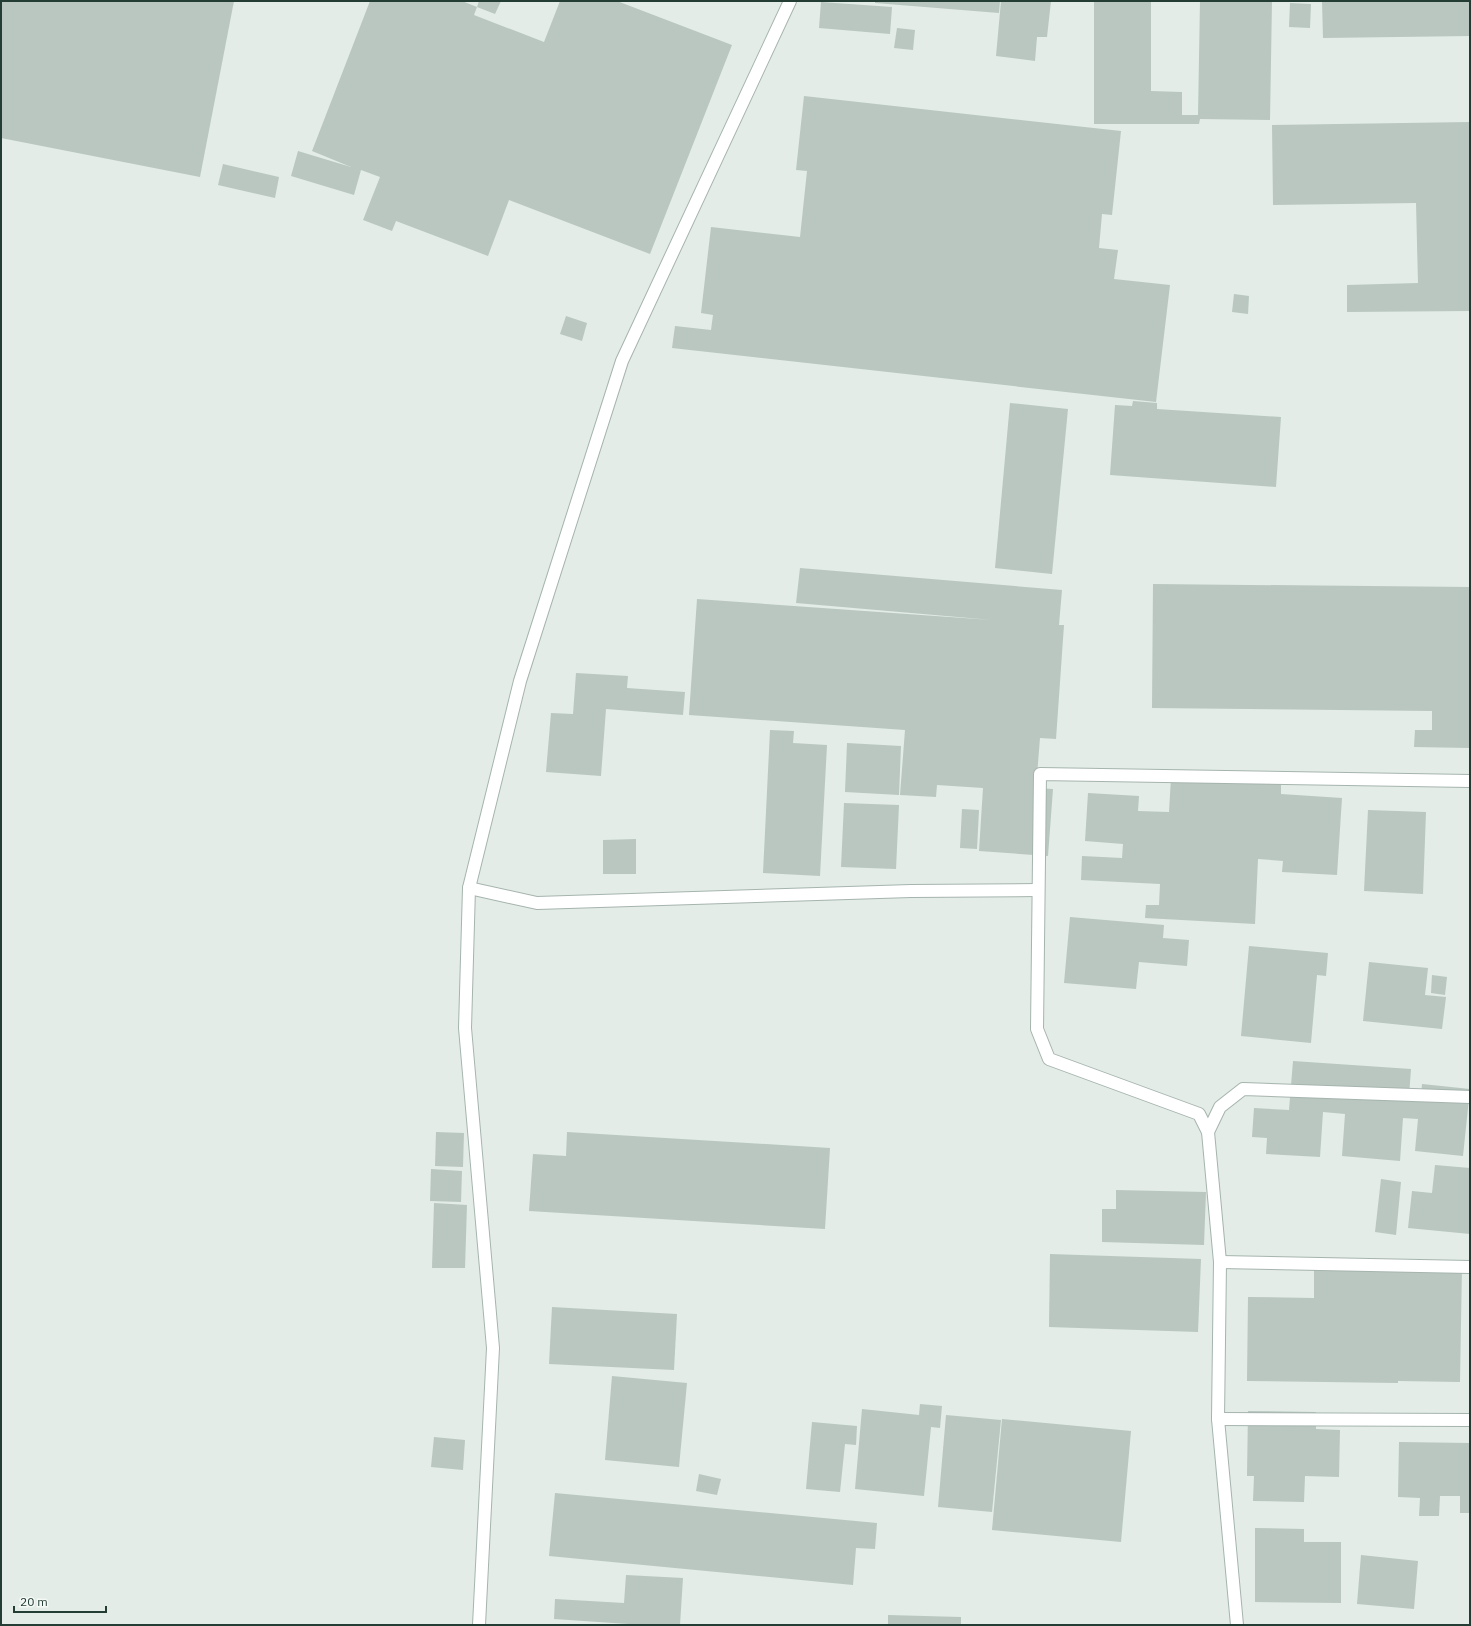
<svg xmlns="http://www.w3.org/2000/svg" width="1471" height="1626" viewBox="0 0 1471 1626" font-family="'IBM Plex Sans',sans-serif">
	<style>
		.building { fill: #b9c7c0 }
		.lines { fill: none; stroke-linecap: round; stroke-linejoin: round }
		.minor-casing { stroke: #a6b4ae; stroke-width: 14 }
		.minor { stroke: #fff; stroke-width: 12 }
	</style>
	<rect width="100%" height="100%" fill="#e3ece7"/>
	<g class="building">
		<polygon points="1,1 234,1 200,177 1,138"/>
		<polygon points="370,1 462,1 477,7 474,15 544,42 560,1 617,1 732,45 650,254 509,200 488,256 396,221 392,231 363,220 380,177 361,170 354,195 291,176 298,151 351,167 312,151"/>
		<polygon points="479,1 501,1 495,14 477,7"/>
		<polygon points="875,1 1000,1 999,13 875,3"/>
		<polygon points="1001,1 1051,1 1047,37 1037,37 1035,61 996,56"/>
		<polygon points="1094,1 1151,1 1151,91 1182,92 1182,115 1198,115 1200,1 1272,1 1270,120 1200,119 1199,124 1094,124"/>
		<polygon points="1322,1 1470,1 1470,36 1323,38"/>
		<polygon points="821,2 892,7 890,34 819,28"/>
		<polygon points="1290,3 1311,4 1310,28 1289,27"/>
		<polygon points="897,28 915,30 913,50 894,48"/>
		<polygon points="804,96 1121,131 1112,215 1102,214 1099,248 1118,250 1114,279 1170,285 1156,402 672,348 675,326 711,330 713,315 701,313 711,227 800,237 807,171 796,170"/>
		<polygon points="1470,122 1470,311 1347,312 1347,285 1418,283 1416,203 1273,205 1272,125"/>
		<polygon points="223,164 279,177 275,198 218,185"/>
		<polygon points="1234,294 1249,296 1248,314 1232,312"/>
		<polygon points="566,316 587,323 582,341 560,334"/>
		<polygon points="1133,401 1157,403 1157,409 1281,417 1276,487 1110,475 1115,405 1132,406"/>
		<polygon points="1010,403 1068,409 1052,574 995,568"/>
		<polygon points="800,568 1062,590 1059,625 1064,625 1056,739 1040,738 1036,788 1053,789 1048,856 979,851 983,788 937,785 936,797 900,795 905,730 689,715 697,599 992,620 796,603"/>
		<polygon points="1153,584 1470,587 1470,748 1414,747 1415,730 1432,730 1432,711 1152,708"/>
		<polygon points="576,673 628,676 627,688 685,692 683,715 606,709 601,776 546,772 551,713 573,714"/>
		<polygon points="770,730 794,731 793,743 827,745 820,876 763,873"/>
		<polygon points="847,743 901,746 899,795 845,792"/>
		<polygon points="1171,778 1281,784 1281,794 1342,798 1337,875 1282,872 1283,861 1258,859 1255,924 1145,918 1146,905 1159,905 1160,884 1081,880 1082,856 1122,858 1123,844 1085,841 1088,793 1139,796 1138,811 1169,812"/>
		<polygon points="844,803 899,805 896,869 841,867"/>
		<polygon points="962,809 979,810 977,849 960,848"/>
		<polygon points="1368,810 1426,812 1423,894 1364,891"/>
		<polygon points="636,839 636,874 603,874 603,840"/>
		<polygon points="1070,917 1164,925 1163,938 1189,940 1187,966 1139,962 1136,989 1064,983"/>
		<polygon points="1249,946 1328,953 1326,976 1317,975 1311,1043 1241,1036"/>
		<polygon points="1369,962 1428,968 1425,995 1446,997 1442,1029 1363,1021"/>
		<polygon points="1432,975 1447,977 1445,995 1431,993"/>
		<polygon points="1293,1061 1411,1069 1409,1096 1421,1097 1422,1084 1470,1089 1463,1156 1415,1151 1418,1119 1403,1118 1400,1161 1342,1156 1345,1114 1323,1112 1320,1157 1266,1154 1267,1138 1252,1137 1254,1108 1289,1110"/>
		<polygon points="436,1132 464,1133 463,1167 435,1166"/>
		<polygon points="567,1132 830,1148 825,1229 529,1211 533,1154 566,1156"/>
		<polygon points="1435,1165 1470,1168 1470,1234 1408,1228 1412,1191 1432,1193"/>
		<polygon points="431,1169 462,1171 461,1202 430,1201"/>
		<polygon points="1381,1179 1401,1182 1396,1235 1375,1232"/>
		<polygon points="1116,1190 1206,1192 1204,1245 1102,1242 1102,1209 1116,1209"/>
		<polygon points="434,1203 467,1205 465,1268 432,1268"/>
		<polygon points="1050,1254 1201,1259 1198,1332 1049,1327"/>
		<polygon points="1314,1263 1462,1265 1460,1382 1398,1381 1398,1383 1247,1381 1248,1297 1314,1298"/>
		<polygon points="552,1307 677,1314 674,1370 549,1364"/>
		<polygon points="612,1376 687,1383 679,1467 605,1460"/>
		<polygon points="920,1404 942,1406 940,1428 931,1427 924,1496 855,1489 862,1409 919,1415"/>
		<polygon points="1248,1411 1316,1412 1316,1429 1340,1430 1339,1477 1305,1476 1304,1502 1253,1501 1254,1476 1247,1476"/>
		<polygon points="946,1415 1001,1420 992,1512 938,1507"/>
		<polygon points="1002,1419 1131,1431 1121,1542 992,1530"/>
		<polygon points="812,1422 857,1426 856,1445 845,1444 840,1492 806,1489"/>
		<polygon points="434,1437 465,1440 463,1470 431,1467"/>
		<polygon points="1399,1442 1470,1443 1470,1513 1460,1513 1460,1496 1440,1496 1439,1516 1419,1516 1420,1498 1398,1497"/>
		<polygon points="699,1474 721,1479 717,1495 696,1491"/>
		<polygon points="555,1493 877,1523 875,1549 856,1548 853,1585 549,1556"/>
		<polygon points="1255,1528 1304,1529 1304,1542 1341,1542 1341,1603 1255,1602"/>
		<polygon points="1361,1555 1418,1561 1414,1609 1357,1604"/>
		<polygon points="626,1575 683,1578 680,1625 643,1625 554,1619 555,1599 624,1603"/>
		<polygon points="888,1615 961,1617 961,1625 888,1625"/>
	</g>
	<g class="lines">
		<g class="minor-casing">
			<g id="minor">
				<polyline points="469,888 537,903 911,891 1038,890"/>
				<polyline points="1208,1132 1220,1107 1243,1089 1470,1097"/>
				<polyline points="1220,1262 1470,1267"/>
				<polyline points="1218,1419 1470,1420"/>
				<polyline points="479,1625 493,1348 465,1028 469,888 520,681 622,361 790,1"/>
				<polyline points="1237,1625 1218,1419 1220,1262 1208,1132 1199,1114 1049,1059 1037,1029 1040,774 1470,781"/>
			</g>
		</g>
		<use href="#minor" class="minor"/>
	</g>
	<rect width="1471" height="1626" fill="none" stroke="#243d34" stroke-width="4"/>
	<path d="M14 1606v6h92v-6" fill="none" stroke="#243d34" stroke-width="2"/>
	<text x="20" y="1606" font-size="12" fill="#243d34" stroke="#f4f9f6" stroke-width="3" paint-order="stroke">20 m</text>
</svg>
